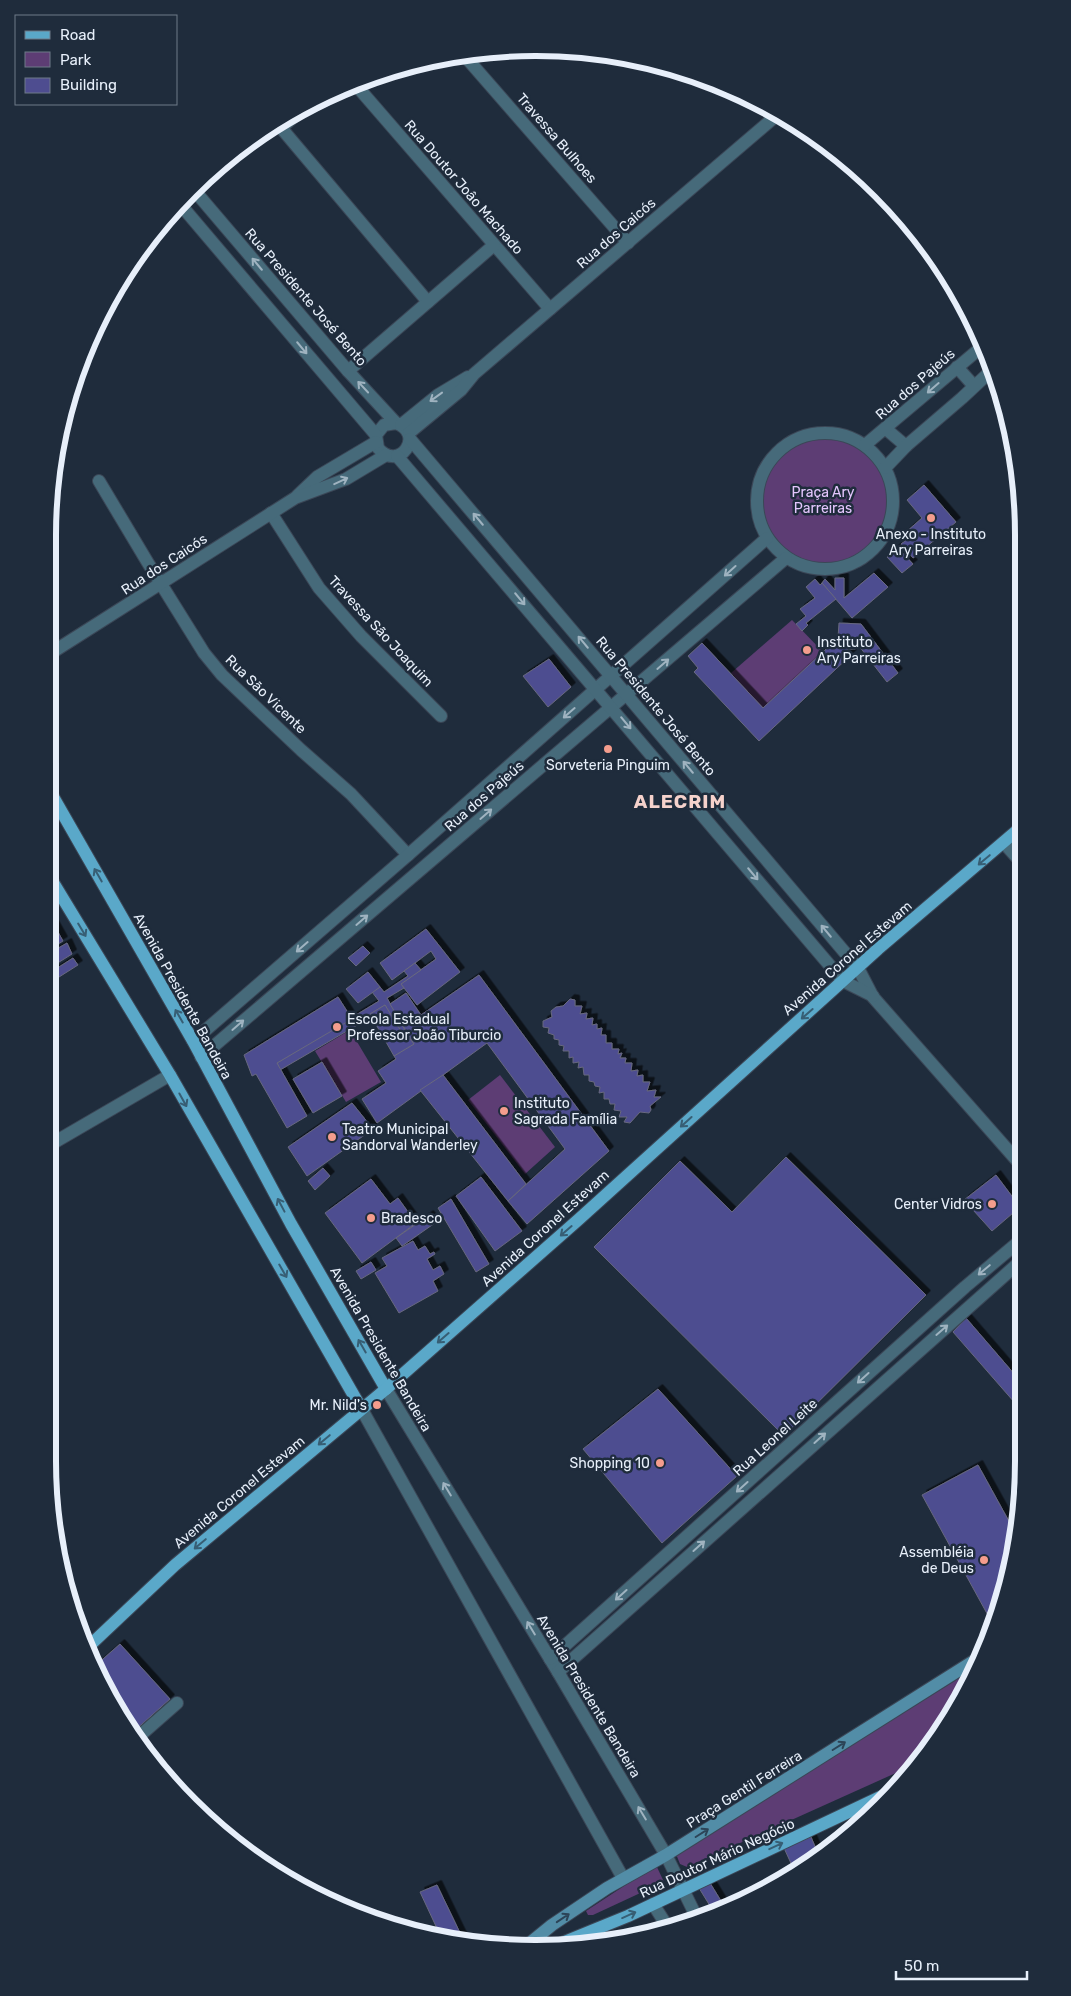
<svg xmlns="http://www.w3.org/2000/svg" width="1071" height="1996" viewBox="0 0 1071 1996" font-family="Rubik,sans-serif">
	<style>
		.green { fill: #5d3d74 }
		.building { fill: #4e4d90; stroke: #67687f; filter: url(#shadow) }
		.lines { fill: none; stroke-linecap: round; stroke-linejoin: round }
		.pedestrian-casing { stroke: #3b4757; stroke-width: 14 }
		.minor-casing { stroke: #3b4757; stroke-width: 14 }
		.tertiary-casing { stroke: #3b4757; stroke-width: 14 }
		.secondary-casing { stroke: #3b4757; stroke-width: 14 }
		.primary-casing { stroke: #3b4757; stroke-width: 14 }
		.pedestrian { stroke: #466a7a; stroke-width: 12 }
		.minor { stroke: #466a7a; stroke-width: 12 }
		.tertiary { stroke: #466a7a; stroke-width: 12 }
		.secondary { stroke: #528da7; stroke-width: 12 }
		.primary { stroke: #5aa8c9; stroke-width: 12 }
		.oneway { stroke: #9fb3c0 }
		.oneway2 { stroke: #375e74 }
		.oneway3 { stroke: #2c4457 }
		.poi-dot { fill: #f49d8d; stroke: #1f2c3c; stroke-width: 2 }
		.labels { text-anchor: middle; stroke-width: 5; stroke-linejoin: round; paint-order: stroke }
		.street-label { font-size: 14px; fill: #e7effa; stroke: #1f2c3c }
		.park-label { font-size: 14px; fill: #e4c6fd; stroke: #1f2c3c }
		.poi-label { font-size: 14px; fill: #e7effa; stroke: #1f2c3c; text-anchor: start }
		.district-label { font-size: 19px; font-weight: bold; letter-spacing: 1px; fill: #f5d2cc; stroke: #1f2c3c }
		.rim { fill: none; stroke: #e7effa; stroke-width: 6 }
	</style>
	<defs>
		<filter id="shadow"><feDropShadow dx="4.5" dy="-4.5" stdDeviation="0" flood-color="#0009"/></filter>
	</defs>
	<rect width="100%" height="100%" fill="#1f2c3c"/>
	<g class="green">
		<circle cx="824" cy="500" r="65"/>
		<polygon points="792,620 823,652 763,708 731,673"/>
		<polygon points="350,1030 381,1082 346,1102 315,1051"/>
		<polygon points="500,1075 555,1147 525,1174 468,1100"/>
		<polygon points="977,1667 973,1677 918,1763 687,1867 680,1864 676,1854"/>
		<polygon points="656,1865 664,1882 593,1915 588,1915 586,1911"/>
	</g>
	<g class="building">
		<polygon points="924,485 956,522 913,558 901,544 909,538 905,533 922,518 907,500"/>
		<polygon points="897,547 913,564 902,573 887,557"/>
		<polygon points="874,573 888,587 852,618 822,583 825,579 835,590 835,578 844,578 844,598"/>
		<polygon points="815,579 820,585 822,583 836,599 806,623 808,625 802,631 796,624 806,616 800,609 815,598 806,587"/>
		<polygon points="839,623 861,624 898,673 887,682 859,646 855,649 847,649 852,654 759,741 694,672 698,668 688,656 702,643 763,708 838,638"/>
		<polygon points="549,659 571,687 548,707 523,676"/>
		<polygon points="54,925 63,941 48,950 48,929"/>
		<polygon points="426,929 460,972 417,1005 401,984 436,959 431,951 392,980 380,963"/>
		<polygon points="67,943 72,954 48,969 48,954"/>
		<polygon points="363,946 370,953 356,966 348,958"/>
		<polygon points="73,958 78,965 48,984 48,974"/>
		<polygon points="415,963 421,970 401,984 404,988 387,998 410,1039 407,1041 385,1005 370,1014 371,1017 280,1070 277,1063 379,1001 372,992 380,987 384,992 408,976 404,971"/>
		<polygon points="368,972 380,987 358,1003 346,989"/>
		<polygon points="479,975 609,1151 527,1224 508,1201 565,1149 487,1043 377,1123 362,1099 386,1083 378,1071 396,1059 394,1056 414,1044 390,1004 406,993 421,1015"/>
		<polygon points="338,997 352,1019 277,1063 307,1116 287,1128 256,1074 252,1076 244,1055"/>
		<polygon points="570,999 575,1000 575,1006 582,1006 580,1014 587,1013 586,1019 593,1018 592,1025 597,1024 597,1029 602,1028 601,1035 606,1035 606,1043 612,1043 612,1049 619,1049 618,1054 622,1053 620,1058 626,1058 625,1063 632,1063 631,1071 638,1070 637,1076 643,1075 643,1082 650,1082 647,1091 656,1090 654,1097 661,1097 650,1106 651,1110 649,1113 640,1112 630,1123 624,1122 627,1117 619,1117 621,1111 614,1110 615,1104 610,1104 609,1099 604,1099 604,1092 599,1093 600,1087 595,1086 594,1082 589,1081 589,1075 584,1075 583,1067 578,1068 579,1062 573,1063 573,1057 569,1058 569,1051 563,1051 564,1046 559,1045 559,1040 554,1039 554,1035 548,1033 549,1028 543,1027 543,1021 552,1017 551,1011 556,1007 563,1006"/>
		<polygon points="385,1005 407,1041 410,1039 414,1044 394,1056 370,1014"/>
		<polygon points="322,1062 342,1096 313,1113 293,1079"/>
		<polygon points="443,1075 526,1184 508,1201 420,1090"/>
		<polygon points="352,1103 373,1129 307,1176 288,1147"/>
		<polygon points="786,1157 926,1295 784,1436 594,1247 680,1161 732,1212"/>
		<polygon points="323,1168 330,1176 315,1190 308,1181"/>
		<polygon points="996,1175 1020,1207 992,1231 964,1200"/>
		<polygon points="481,1177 522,1231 495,1251 456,1196"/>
		<polygon points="371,1179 390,1204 398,1198 416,1223 362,1263 325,1213"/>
		<polygon points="451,1199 489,1264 476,1272 438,1208"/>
		<polygon points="429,1215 435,1223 402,1246 396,1238"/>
		<polygon points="413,1241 418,1250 425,1246 430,1254 434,1252 435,1254 427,1259 433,1270 440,1266 444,1274 433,1281 438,1291 399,1313 375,1273 387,1266 382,1258"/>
		<polygon points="371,1262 376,1270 361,1279 356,1271"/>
		<polygon points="966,1318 1022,1383 1022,1411 953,1332"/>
		<polygon points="658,1389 737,1476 662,1543 583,1449"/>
		<polygon points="978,1465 1016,1534 1007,1587 996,1616 990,1619 922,1495"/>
		<polygon points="120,1644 170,1699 132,1733 113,1704 95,1666"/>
		<polygon points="811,1837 819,1856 807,1866 795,1872 784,1848"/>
		<polygon points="710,1883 726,1909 715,1914 699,1888"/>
		<polygon points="437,1885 464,1941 441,1937 420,1892"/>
	</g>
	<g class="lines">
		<g class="pedestrian-casing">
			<polyline id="pedestrian" points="361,1408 623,1878"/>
		</g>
		<g class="minor-casing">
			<g id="minor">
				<polyline points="463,54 628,243"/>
				<polyline points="355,84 550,309"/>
				<polyline points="277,123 428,302"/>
				<polyline points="281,128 306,106"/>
				<polyline points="957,367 974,386"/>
				<polyline points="348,371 494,245"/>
				<polyline points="886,429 906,446"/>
				<circle cx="825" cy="501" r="68"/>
				<polyline points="865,445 984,345"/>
				<polyline points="885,468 906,446 962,398 992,370"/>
				<polyline points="99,481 148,563 204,653 222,675 301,750 351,794 408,855"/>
				<polyline points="271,513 319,588 361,636 441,716"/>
				<polyline points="1004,843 1021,862"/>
				<polyline points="193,1041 408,855 767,538"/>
				<polyline points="201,1057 786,558"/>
				<polyline points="48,1146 170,1075"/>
				<polyline points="136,1739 177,1703"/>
			</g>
		</g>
		<g class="tertiary-casing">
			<g id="tertiary">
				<path d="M 194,190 L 348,371 L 396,423 C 426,434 399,473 378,448 L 376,435 L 384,425 L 396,423"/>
				<polyline points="180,204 376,435"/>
				<polyline points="401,425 438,395 468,377"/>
				<polyline points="409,433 461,390 474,374 777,115"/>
				<polyline points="410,439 858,968 873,997 1021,1165"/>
				<polyline points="397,456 843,981 873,996"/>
				<polyline points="297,496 317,477 376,442"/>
				<polyline points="48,655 295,498 346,479 386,455"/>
				<polyline points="386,1389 558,1672 666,1855 698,1920"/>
				<polyline points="550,1659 965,1287 1022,1239"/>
				<polyline points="558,1672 1022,1260"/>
				<polyline points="653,1904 669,1929"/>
			</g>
		</g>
		<g class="secondary-casing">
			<polyline id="secondary" points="525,1947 552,1925 607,1888 666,1855 980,1657"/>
		</g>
		<g class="primary-casing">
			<g id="primary">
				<polyline points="48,788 193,1041 291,1224 386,1389"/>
				<polyline points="48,874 170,1075 361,1408"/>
				<polyline points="87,1648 175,1565 386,1389 578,1220 878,949 1020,828"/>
				<polyline points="552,1947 628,1916 893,1791"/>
			</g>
		</g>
		<use href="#pedestrian" class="pedestrian"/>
		<use href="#minor" class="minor"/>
		<use href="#tertiary" class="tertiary"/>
		<use href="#secondary" class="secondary"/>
		<use href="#primary" class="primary"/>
	</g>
	<defs><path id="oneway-shaft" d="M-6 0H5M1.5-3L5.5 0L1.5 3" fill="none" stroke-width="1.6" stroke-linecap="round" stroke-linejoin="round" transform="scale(1.25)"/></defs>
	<g class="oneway">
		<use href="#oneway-shaft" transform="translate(257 264) rotate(-130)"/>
		<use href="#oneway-shaft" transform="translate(302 348) rotate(50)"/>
		<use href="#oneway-shaft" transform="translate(363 387) rotate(-133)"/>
		<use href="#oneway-shaft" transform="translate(933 388) rotate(139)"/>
		<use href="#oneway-shaft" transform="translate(436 397) rotate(144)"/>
		<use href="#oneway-shaft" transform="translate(341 481) rotate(-25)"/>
		<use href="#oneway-shaft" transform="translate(478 519) rotate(-130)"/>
		<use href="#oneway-shaft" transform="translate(730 571) rotate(138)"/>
		<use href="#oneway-shaft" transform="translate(520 599) rotate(50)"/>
		<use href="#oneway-shaft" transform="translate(583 642) rotate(-130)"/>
		<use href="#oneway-shaft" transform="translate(663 664) rotate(-41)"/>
		<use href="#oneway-shaft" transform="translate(569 713) rotate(139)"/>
		<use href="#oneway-shaft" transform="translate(626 723) rotate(50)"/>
		<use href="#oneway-shaft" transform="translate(688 767) rotate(-130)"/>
		<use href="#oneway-shaft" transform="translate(486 814) rotate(-41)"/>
		<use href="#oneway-shaft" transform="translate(753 874) rotate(50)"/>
		<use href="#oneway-shaft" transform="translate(362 920) rotate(-41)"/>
		<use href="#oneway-shaft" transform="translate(826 931) rotate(-130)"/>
		<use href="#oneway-shaft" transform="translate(302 947) rotate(139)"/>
		<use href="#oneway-shaft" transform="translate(238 1025) rotate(-41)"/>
		<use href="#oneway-shaft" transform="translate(984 1270) rotate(140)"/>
		<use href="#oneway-shaft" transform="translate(942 1330) rotate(-41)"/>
		<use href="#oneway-shaft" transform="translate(863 1378) rotate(138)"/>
		<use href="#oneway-shaft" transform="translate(820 1438) rotate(-42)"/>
		<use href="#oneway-shaft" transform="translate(742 1487) rotate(138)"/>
		<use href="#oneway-shaft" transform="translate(447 1489) rotate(-121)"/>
		<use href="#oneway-shaft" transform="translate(699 1546) rotate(-42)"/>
		<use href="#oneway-shaft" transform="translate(621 1595) rotate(138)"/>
		<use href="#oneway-shaft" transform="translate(531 1628) rotate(-121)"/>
		<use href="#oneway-shaft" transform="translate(642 1813) rotate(-121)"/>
	</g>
	<g class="oneway2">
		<use href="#oneway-shaft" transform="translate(984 860) rotate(140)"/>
		<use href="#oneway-shaft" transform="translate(98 875) rotate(-120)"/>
		<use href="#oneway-shaft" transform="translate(82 930) rotate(59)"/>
		<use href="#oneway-shaft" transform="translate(807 1014) rotate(139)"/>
		<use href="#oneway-shaft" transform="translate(179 1016) rotate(-120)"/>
		<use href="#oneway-shaft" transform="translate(183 1100) rotate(61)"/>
		<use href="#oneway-shaft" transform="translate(686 1122) rotate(138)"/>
		<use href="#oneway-shaft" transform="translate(281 1205) rotate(-118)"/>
		<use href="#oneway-shaft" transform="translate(566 1231) rotate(139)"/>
		<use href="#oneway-shaft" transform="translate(283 1271) rotate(60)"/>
		<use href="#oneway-shaft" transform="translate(443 1338) rotate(139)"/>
		<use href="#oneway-shaft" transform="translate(362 1346) rotate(-120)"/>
		<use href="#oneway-shaft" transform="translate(324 1440) rotate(140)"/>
		<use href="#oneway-shaft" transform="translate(200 1544) rotate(140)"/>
		<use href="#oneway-shaft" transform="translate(776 1846) rotate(-25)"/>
		<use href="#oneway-shaft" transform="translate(629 1915) rotate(-24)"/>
	</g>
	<g class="oneway3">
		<use href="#oneway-shaft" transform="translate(839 1746) rotate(-32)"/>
		<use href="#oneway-shaft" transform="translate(702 1833) rotate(-32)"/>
		<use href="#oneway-shaft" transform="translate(563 1918) rotate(-34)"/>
	</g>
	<g class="poi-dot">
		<circle cx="931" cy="518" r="5"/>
		<circle cx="807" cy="650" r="5"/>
		<circle cx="608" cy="749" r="5"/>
		<circle cx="337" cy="1027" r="5"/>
		<circle cx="504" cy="1111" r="5"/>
		<circle cx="332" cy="1137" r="5"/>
		<circle cx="992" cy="1204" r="5"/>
		<circle cx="371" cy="1218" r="5"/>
		<circle cx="377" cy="1405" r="5"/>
		<circle cx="660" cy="1463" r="5"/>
		<circle cx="984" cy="1560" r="5"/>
	</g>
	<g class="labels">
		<g class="street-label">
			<text transform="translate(557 138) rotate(49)" y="5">Travessa Bulhoes</text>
			<text transform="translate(464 187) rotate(49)" y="5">Rua Doutor Joâo Machado</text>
			<text transform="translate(616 233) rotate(-41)" y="5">Rua dos Caicós</text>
			<text transform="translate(306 297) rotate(49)" y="5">Rua Presidente José Bento</text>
			<text transform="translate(915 384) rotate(-41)" y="5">Rua dos Pajeús</text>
			<text transform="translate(164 564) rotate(-33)" y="5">Rua dos Caicós</text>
			<text transform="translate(381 631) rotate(47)" y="5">Travessa São Joaquim</text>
			<text transform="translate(266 694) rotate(44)" y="5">Rua São Vicente</text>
			<text transform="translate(656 706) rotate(50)" y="5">Rua Presidente José Bento</text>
			<text transform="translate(484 796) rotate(-41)" y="5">Rua dos Pajeús</text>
			<text transform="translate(847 958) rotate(-41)" y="5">Avenida Coronel Estevam</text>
			<text transform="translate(183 996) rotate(61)" y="5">Avenida Presidente Bandeira</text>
			<text transform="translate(545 1228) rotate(-42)" y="5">Avenida Coronel Estevam</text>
			<text transform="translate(381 1349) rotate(60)" y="5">Avenida Presidente Bandeira</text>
			<text transform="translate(775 1437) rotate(-42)" y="5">Rua Leonel Leite</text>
			<text transform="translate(239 1492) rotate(-40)" y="5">Avenida Coronel Estevam</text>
			<text transform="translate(589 1696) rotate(59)" y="5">Avenida Presidente Bandeira</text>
			<text transform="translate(744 1789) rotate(-32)" y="5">Praça Gentil Ferreira</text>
			<text transform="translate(717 1858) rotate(-25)" y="5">Rua Doutor Mário Negócio</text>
		</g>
		<g class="park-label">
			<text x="823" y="497">Praça Ary<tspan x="823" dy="16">Parreiras</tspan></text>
		</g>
		<g class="poi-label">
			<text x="931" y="539" text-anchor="middle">Anexo - Instituto<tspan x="931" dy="16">Ary Parreiras</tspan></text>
			<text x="817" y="647">Instituto<tspan x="817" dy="16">Ary Parreiras</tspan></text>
			<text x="608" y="770" text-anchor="middle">Sorveteria Pinguim</text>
			<text x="347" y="1024">Escola Estadual<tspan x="347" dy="16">Professor João Tiburcio</tspan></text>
			<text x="514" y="1108">Instituto<tspan x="514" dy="16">Sagrada Família</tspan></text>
			<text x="342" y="1134">Teatro Municipal<tspan x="342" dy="16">Sandorval Wanderley</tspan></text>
			<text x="982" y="1209" text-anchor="end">Center Vidros</text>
			<text x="381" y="1223">Bradesco</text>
			<text x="367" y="1410" text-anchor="end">Mr. Nild's</text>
			<text x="650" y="1468" text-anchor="end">Shopping 10</text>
			<text x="974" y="1557" text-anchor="end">Assembléia<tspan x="974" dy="16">de Deus</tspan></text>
		</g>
		<g class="district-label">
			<text x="680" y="808">ALECRIM</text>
		</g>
	</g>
	<path d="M0 0H1071V1996H0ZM535 56H536A479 479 0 0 1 1015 535V1461A479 479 0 0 1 536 1940H535A479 479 0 0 1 56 1461V535A479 479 0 0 1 535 56Z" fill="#1f2c3c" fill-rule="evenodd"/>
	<path class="rim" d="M535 56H536A479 479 0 0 1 1015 535V1461A479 479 0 0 1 536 1940H535A479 479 0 0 1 56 1461V535A479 479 0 0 1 535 56Z"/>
	<rect x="15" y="15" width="162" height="90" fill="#1f2c3c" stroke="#6f7a88"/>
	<rect x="25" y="31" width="25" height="8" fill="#5aa8c9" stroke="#6f7a88"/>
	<text x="60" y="40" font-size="15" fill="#e7effa">Road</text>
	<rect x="25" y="52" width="25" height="15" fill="#5d3d74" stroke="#6f7a88"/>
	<text x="60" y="65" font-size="15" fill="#e7effa">Park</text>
	<rect x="25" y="78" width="25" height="15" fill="#4e4d90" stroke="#6f7a88"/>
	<text x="60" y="90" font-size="15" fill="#e7effa">Building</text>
	<path d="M896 1971v8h131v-8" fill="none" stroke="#e7effa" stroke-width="2.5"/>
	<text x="904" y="1971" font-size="15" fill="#e7effa" stroke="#1f2c3c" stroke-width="4" paint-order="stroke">50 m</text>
</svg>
